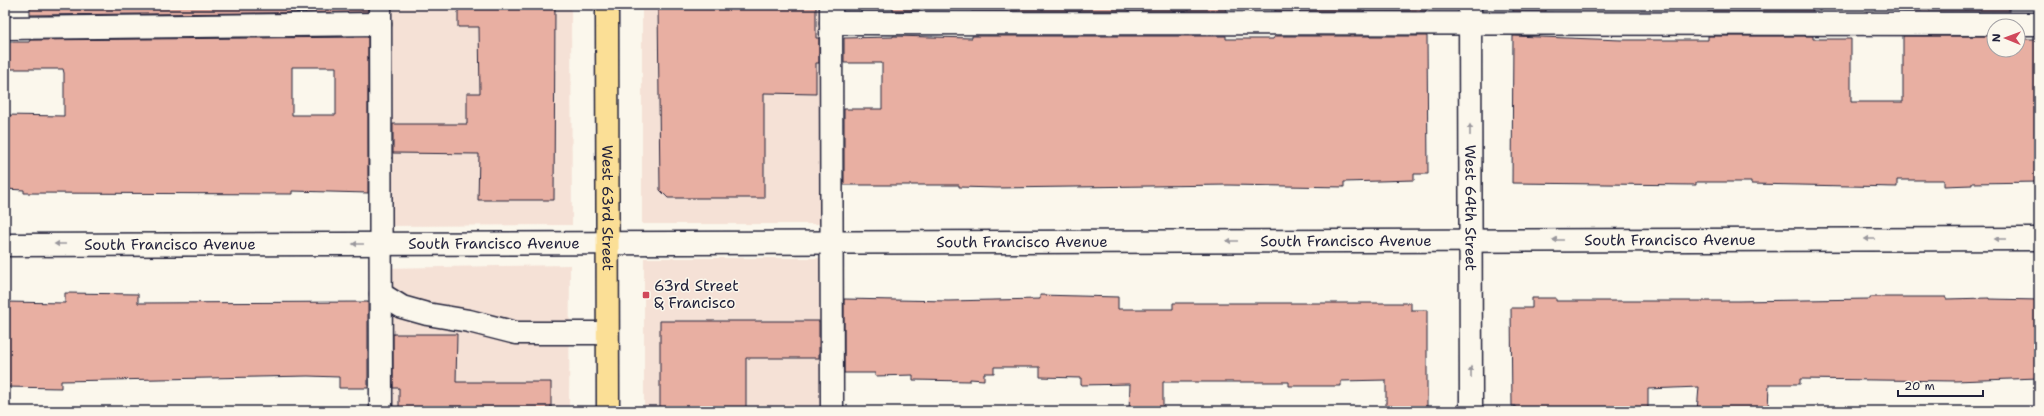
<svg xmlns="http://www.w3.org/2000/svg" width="2044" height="416" viewBox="0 0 2044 416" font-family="'Shantell Sans',sans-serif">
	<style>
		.built { fill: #f5e1d6 }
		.building { fill: #e8afa2; stroke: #22223b; fill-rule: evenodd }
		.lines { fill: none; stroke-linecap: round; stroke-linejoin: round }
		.minor-casing { stroke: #22223b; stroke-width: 25 }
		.major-casing { stroke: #22223b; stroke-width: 25 }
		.minor { stroke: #fbf7ec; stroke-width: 22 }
		.major { stroke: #fbdf96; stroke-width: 22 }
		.oneway { fill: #99979c }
		.poi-dot { fill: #d1495b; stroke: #fbf7ec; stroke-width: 1.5 }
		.labels { text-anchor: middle; stroke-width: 3; stroke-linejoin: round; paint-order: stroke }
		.street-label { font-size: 15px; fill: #22223b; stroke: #fbf7ec }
		.poi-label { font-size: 15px; fill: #22223b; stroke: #fbf7ec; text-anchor: start }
	</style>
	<rect width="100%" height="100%" fill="#fbf7ec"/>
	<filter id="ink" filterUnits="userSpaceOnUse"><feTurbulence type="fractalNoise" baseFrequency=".025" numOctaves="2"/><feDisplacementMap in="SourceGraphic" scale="8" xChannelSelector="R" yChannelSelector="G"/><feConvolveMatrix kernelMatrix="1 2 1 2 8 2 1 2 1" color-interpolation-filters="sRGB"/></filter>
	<g filter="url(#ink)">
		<g class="built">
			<polygon points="380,5 571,5 572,225 381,226"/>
			<rect x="642" y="5" width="189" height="219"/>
			<polygon points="644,258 831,258 832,411 644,411"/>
			<polygon points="570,265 569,411 381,411 381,268"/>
		</g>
		<g class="building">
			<polygon points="30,5 368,5 368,12 30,15"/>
			<polygon points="458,5 555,5 554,200 478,200 479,154 393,153 393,124 467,124 467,93 480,93 479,27 458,27"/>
			<polygon points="658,5 816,5 816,38 819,38 819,63 816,63 816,94 764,93 764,198 668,198 660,190"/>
			<rect x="893" y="5" width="27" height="6"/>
			<rect x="972" y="5" width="254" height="6"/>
			<rect x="1275" y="5" width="151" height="6"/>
			<rect x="1513" y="5" width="33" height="6"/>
			<rect x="1708" y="5" width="105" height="6"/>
			<rect x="1903" y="5" width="106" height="6"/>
			<polygon points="893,36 972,38 972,36 1226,36 1226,39 1273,39 1275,36 1427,36 1428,174 1414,174 1414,180 1344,182 1344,187 1228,185 997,188 959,187 959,185 844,185 844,109 882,109 882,63 844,63 844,38 893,37"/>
			<polygon points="1513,36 1621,40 1708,40 1708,36 1813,36 1813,39 1851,39 1851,102 1903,102 1903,36 1994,36 1994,50 2018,50 2018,39 2039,39 2039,182 1972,183 1972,185 1944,186 1944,180 1897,180 1897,187 1751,184 1751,182 1696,182 1696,185 1512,183"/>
			<path d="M 368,37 L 368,193 L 292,191 L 292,194 L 24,193 L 24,190 L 5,189 L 5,115 L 64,116 L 64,73 L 63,69 L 5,69 L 5,42 L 29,42 L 30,40 ZM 292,67 L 336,67 L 336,115 L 292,115 Z"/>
			<polygon points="65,293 138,294 138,303 368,302 368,388 339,388 339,377 308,376 61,381 61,388 5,387 5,302 65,303"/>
			<polygon points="1040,295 1118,297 1118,309 1173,309 1173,303 1411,303 1411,310 1427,310 1427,411 1386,411 1386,380 1341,381 1341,386 1289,386 1289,382 1163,382 1163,411 1129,411 1130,384 1081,385 1081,378 1040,377 1040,367 994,367 994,373 984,373 984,380 970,379 970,381 913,380 913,375 875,376 875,373 844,373 844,299 948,301 1040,299"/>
			<polygon points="1870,297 1946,297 1946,299 1989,298 1989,299 2039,300 2039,378 1955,381 1800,379 1800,384 1769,384 1768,411 1697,411 1699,387 1648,389 1648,411 1515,411 1515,406 1512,406 1511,308 1532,308 1532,298 1556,298 1556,301 1738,301 1870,299"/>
			<polygon points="660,321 819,321 819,358 746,358 746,411 660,411"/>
			<polygon points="393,334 457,334 456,382 551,382 551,411 399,411 399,388 393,388"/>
		</g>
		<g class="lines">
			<g class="minor-casing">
				<g id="minor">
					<polyline points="380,5 381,411"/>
					<polyline points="831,5 832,411"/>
					<path id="s1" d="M 1470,5 L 1471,411"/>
					<polyline points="831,23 2039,24"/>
					<polyline points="5,28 380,24"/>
					<path id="s2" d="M 5,245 L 2039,239"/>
					<polyline points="381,294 402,307 427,314 469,321 516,333 607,333"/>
				</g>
			</g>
			<g class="major-casing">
				<g id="major">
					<path id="s3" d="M 607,5 L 608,411"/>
				</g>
			</g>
			<use href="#minor" class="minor"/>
			<use href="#major" class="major"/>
		</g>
		<defs><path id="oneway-solid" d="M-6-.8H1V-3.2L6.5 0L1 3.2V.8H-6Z"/></defs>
		<g class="oneway">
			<use href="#oneway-solid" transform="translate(1470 130) rotate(-90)"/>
			<use href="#oneway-solid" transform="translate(1870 239) rotate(180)"/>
			<use href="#oneway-solid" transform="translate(2000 239) rotate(180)"/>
			<use href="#oneway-solid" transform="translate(1558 240) rotate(180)"/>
			<use href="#oneway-solid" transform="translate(1232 241) rotate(180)"/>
			<use href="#oneway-solid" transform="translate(60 244) rotate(180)"/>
			<use href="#oneway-solid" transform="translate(358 244) rotate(180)"/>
			<use href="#oneway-solid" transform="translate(1471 372) rotate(-90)"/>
		</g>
	</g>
	<rect class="poi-dot" x="642" y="291" width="8" height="8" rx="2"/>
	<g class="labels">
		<g class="street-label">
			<text dy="5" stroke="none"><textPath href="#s3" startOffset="203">West 63rd Street</textPath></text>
			<text dy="5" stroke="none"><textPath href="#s1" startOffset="203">West 64th Street</textPath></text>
			<text dy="5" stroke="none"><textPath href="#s2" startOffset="1665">South Francisco Avenue</textPath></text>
			<text dy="5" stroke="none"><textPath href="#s2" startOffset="1341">South Francisco Avenue</textPath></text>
			<text dy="5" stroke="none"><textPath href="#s2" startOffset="1017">South Francisco Avenue</textPath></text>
			<text dy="5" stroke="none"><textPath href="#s2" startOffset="489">South Francisco Avenue</textPath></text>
			<text dy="5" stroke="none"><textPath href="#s2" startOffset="165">South Francisco Avenue</textPath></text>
		</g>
		<g class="poi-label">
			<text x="654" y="291">63rd Street<tspan x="654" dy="17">&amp; Francisco</tspan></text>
		</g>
	</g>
	<rect width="2044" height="416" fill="none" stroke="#fbf7ec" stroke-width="20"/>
	<rect x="10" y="10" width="2024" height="396" fill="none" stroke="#22223b" stroke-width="1.5" filter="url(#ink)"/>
	<g transform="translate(2006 38) rotate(271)"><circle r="19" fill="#fbf7ec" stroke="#a4a2a5"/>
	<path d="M0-3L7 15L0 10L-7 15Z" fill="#d1495b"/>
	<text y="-6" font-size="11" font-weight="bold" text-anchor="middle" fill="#22223b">N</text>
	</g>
	<path d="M1898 390v6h85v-6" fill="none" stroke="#22223b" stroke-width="2"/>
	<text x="1904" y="390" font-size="12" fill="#22223b" stroke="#fbf7ec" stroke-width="3" paint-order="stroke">20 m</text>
</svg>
